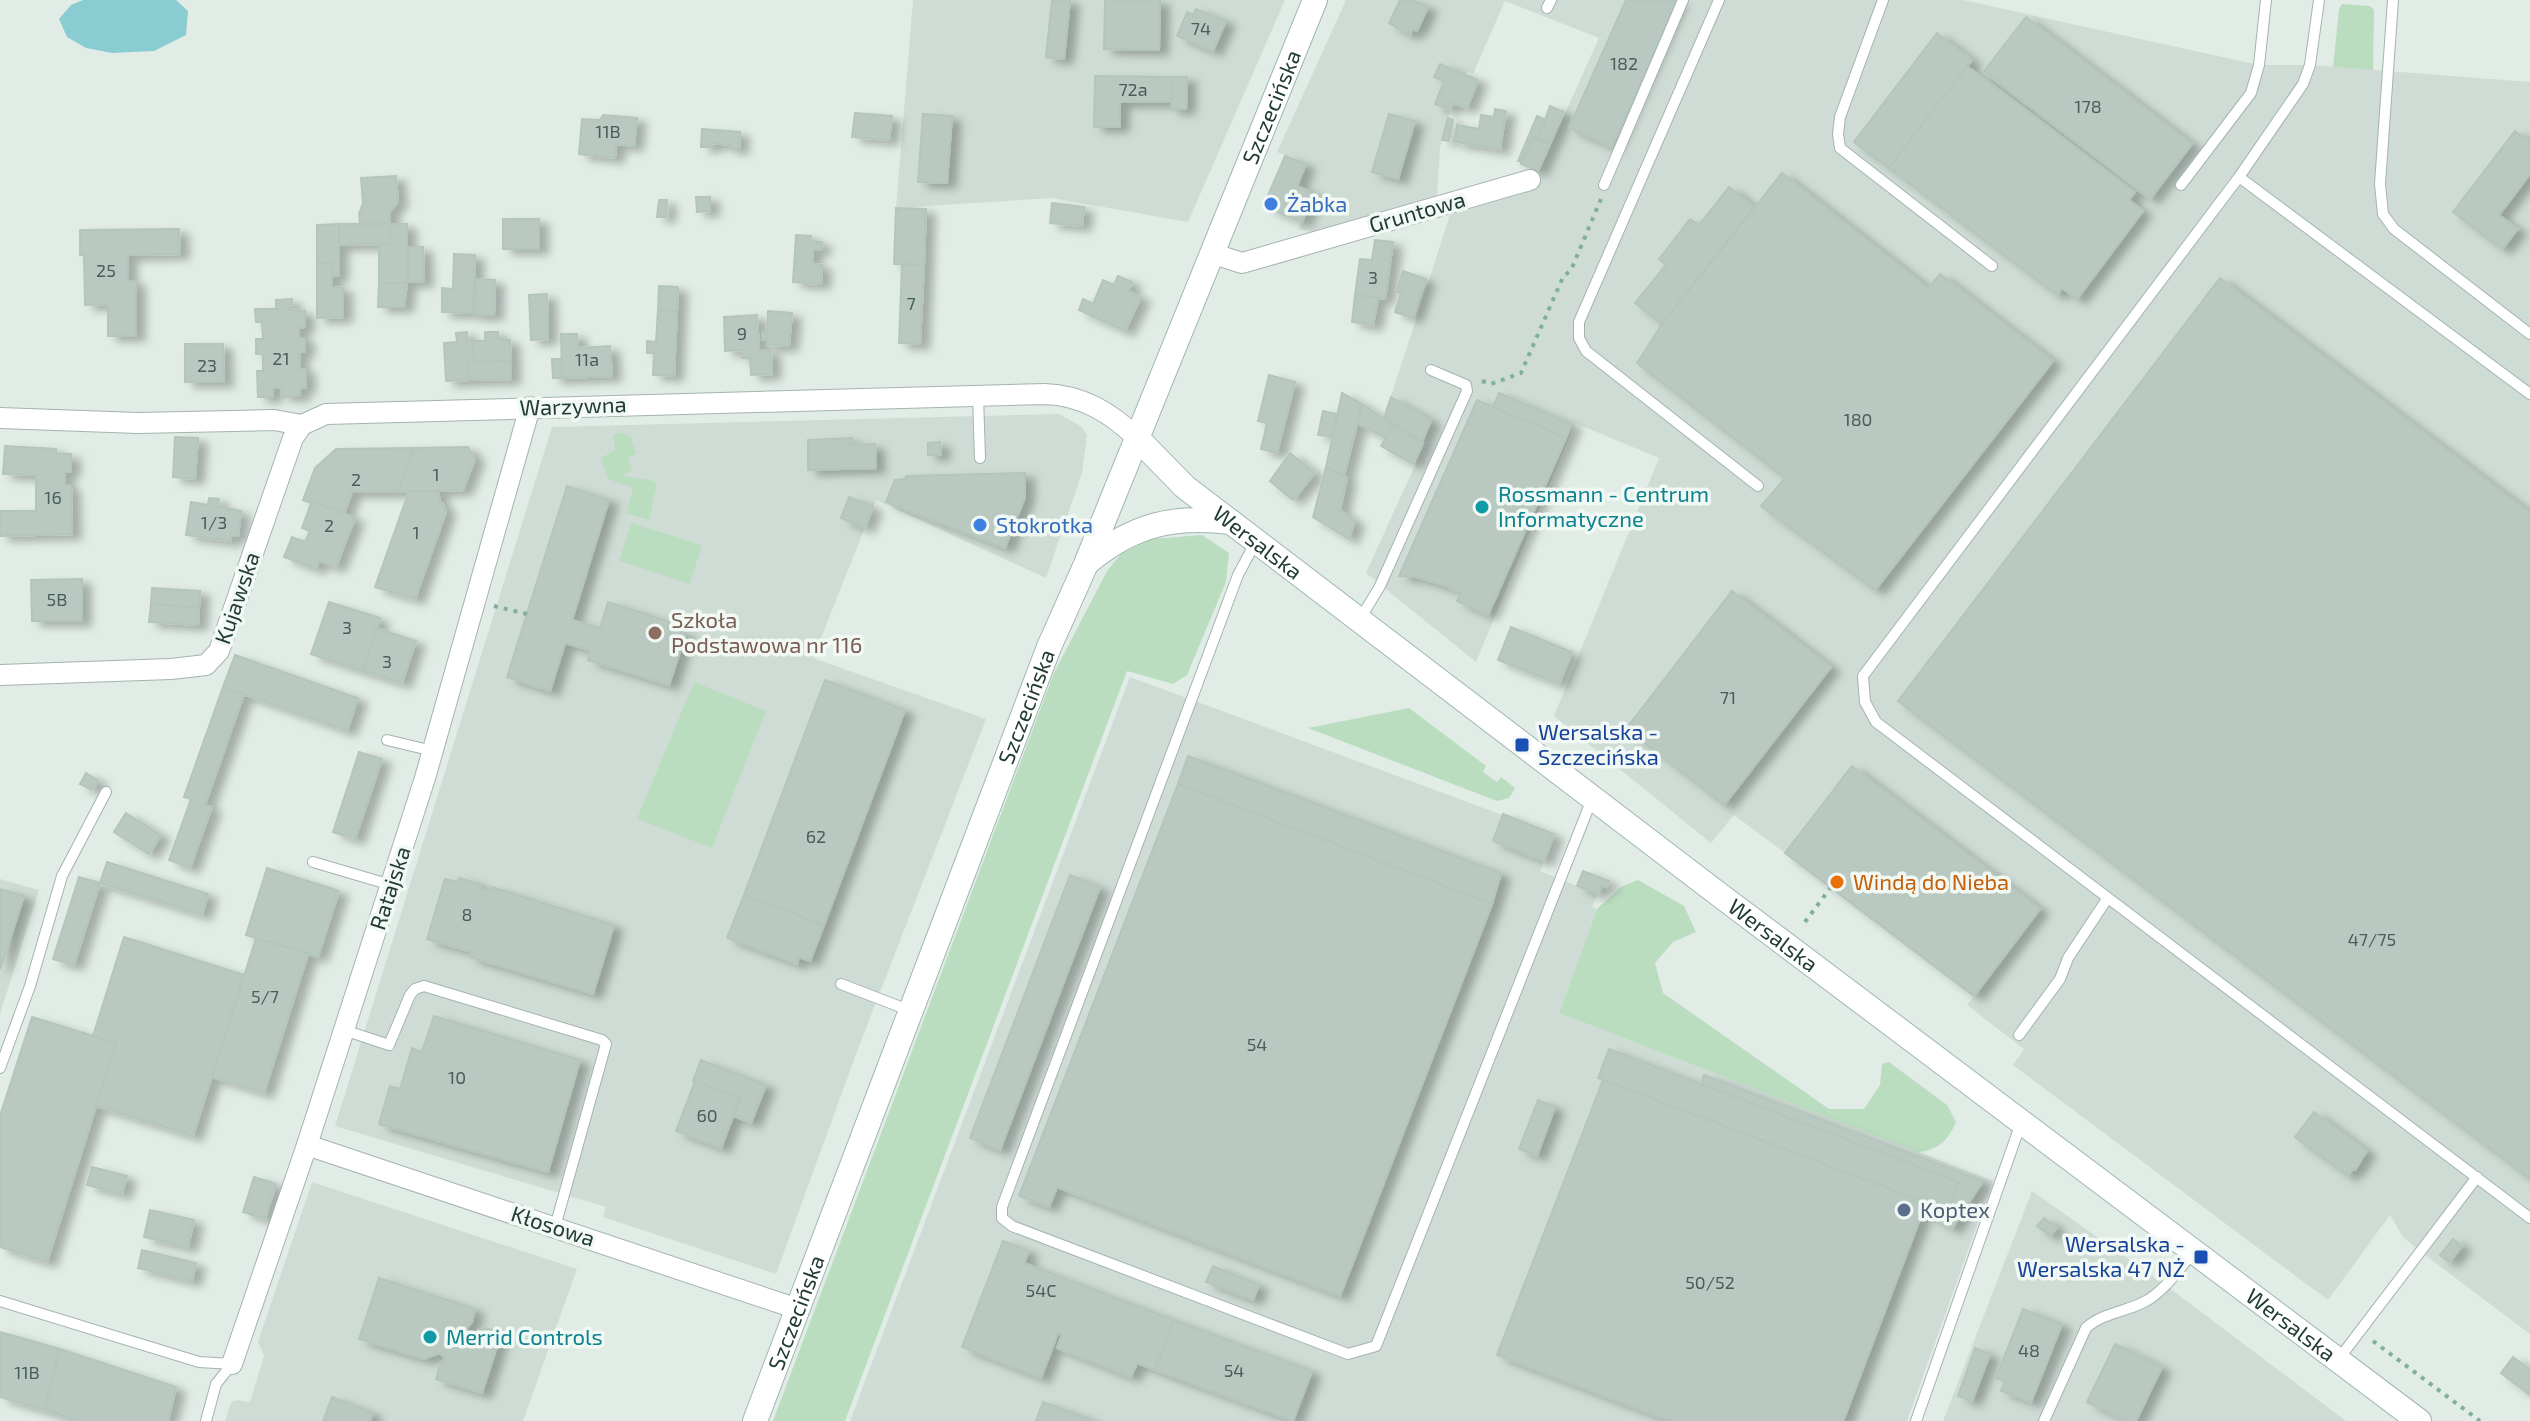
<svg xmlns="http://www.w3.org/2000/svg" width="2530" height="1421" viewBox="0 0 2530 1421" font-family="'Exo 2',sans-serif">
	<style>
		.built { fill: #cfdcd5 }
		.green { fill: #baddc0 }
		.water { fill: #89ccd1 }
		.building { fill: #b9c9c2; stroke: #b4c5bc; stroke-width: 2; filter: url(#shadow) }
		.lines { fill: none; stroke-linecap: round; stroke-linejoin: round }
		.lane-casing { stroke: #a4b4ad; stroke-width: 12 }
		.street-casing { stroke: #a4b4ad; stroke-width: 22 }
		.secondary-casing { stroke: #9fb7ad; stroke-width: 26 }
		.path { stroke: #81af9d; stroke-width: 4; stroke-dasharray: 4 6; stroke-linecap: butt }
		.lane { stroke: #fff; stroke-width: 10 }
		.street { stroke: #fff; stroke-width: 20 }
		.secondary { stroke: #fff; stroke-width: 24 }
		.shop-dot { fill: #3f7fe0; stroke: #f2f8f4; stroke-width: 3 }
		.culture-dot { fill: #0f9aa8; stroke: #f2f8f4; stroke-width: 3 }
		.education-dot { fill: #8d6e63; stroke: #f2f8f4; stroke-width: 3 }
		.transit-dot { fill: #1a4fb4; stroke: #f2f8f4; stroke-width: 3 }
		.food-dot { fill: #e8710a; stroke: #f2f8f4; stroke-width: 3 }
		.service-dot { fill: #5c6f8a; stroke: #f2f8f4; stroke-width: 3 }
		.labels { text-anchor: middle; stroke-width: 7; stroke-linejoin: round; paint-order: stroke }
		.number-label { font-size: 18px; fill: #475f57 }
		.street-label { font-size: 22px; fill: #213c33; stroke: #f2f8f4 }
		.shop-label { font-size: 22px; fill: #366cbe; stroke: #f2f8f4; text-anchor: start }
		.culture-label { font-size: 22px; fill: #0d838f; stroke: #f2f8f4; text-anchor: start }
		.education-label { font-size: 22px; fill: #785e54; stroke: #f2f8f4; text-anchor: start }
		.transit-label { font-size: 22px; fill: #164399; stroke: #f2f8f4; text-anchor: start }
		.food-label { font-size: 22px; fill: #c56008; stroke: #f2f8f4; text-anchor: start }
		.service-label { font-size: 22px; fill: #4e5e75; stroke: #f2f8f4; text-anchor: start }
	</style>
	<defs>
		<filter id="shadow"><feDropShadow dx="9" dy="5" stdDeviation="4" flood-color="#0004"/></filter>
	</defs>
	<rect width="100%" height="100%" fill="#e1ece6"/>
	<g class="built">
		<polygon points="913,0 1285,0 1188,222 1052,198 896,208"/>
		<polygon points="1346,0 1963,0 2259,65 2310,65 2530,82 2530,1334 2421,1252 2403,1237 2390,1215 2328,1300 2013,1065 2024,1049 1967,1005 2039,909 1852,766 1785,853 1734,815 1711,843 1554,716 1659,458 1575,423 1476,662 1366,573 1425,443 1423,441 1432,420 1391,396 1450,215 1530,191 1599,38 1505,1 1473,74 1467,71 1450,110 1440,149 1437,197 1313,232 1299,229 1313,193 1297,186 1306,164 1277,152"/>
		<polygon points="1059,414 1082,427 1087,435 1082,473 1046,578 876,500 813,658 986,719 858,1049 776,1274 603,1217 606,1207 335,1126 552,427"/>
		<polygon points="1130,677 1554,834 1540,871 1598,894 1592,907 1597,909 1559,1013 1993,1181 1907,1421 850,1421"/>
		<polygon points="0,879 39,890 0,1014"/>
		<polygon points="312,1182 577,1269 523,1421 225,1421 231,1402 237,1400 250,1402 264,1356 258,1342"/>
		<polygon points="2032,1191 2164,1284 2346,1421 1943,1421"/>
	</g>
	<g class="green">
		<polygon points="2342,4 2370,6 2374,10 2373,70 2333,67 2339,9"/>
		<path d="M 623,433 L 631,437 L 636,454 L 628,457 L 632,471 L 621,475 C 631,479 650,477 657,484 L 649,520 L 626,513 L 633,488 L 608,479 L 601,458 L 615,450 L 613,434 Z"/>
		<polygon points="631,523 702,545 690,584 619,561"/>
		<polygon points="1202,535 1229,553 1226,582 1187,675 1173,684 1127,671 845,1421 773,1421 1054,673 1107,571 1121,554 1152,539"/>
		<polygon points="694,682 766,711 712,848 637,819"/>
		<polygon points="1409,708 1486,766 1483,772 1497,782 1501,777 1515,788 1509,798 1497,801 1308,728"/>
		<path d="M 1638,880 L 1684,906 L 1696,932 L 1673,942 L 1655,963 L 1663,993 L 1829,1109 L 1864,1109 L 1880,1085 L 1882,1064 L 1889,1062 L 1947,1105 L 1956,1122 C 1948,1140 1939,1150 1918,1152 L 1559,1013 L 1597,909 L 1621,887 Z"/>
	</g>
	<polygon class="water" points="83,0 176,0 188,11 186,35 154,51 112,53 86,48 67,37 59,19 71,5"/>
	<g class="building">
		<polygon points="1052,0 1070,0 1064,59 1046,57"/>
		<polygon points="1105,0 1160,0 1159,50 1104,49"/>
		<polygon points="1400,0 1412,0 1428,7 1417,31 1413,29 1410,35 1389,23"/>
		<polygon points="1626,0 1678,0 1612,147 1569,128"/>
		<polygon points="1196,9 1226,21 1213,51 1177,36 1187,12 1193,15"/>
		<polygon points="2026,17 2192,144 2150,199 1984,71"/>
		<polygon points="1937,33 1972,60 1889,168 1854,142"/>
		<polygon points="1440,64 1478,80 1467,108 1453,103 1450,110 1435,104 1444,81 1434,77"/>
		<polygon points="1967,66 2135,192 2129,200 2143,211 2077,299 2062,288 2057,295 1889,168"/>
		<polygon points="1095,76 1172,77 1171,102 1120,102 1120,127 1094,127"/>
		<polygon points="1172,77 1187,77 1186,109 1171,109"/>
		<polygon points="1550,106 1564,112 1550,144 1538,139"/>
		<polygon points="1495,109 1506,111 1500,149 1455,142 1457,125 1479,129 1481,115 1494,117"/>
		<polygon points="855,113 892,116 889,140 852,137"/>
		<polygon points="923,114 952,116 947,183 918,182"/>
		<polygon points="1389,114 1415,121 1398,179 1372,172"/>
		<polygon points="603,115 637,118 634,146 616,144 615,158 579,154 582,119 600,120"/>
		<polygon points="1537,116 1546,120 1538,139 1533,137 1522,162 1518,161"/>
		<polygon points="1448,118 1453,120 1449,141 1442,140"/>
		<polygon points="702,129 740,132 739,149 730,149 731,145 711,143 711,147 701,147"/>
		<polygon points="2515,131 2530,142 2530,174 2499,215 2518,229 2502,249 2453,212"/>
		<polygon points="1533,137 1550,144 1538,171 1521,164"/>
		<polygon points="1285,156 1306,164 1297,186 1314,193 1302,222 1270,209 1266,200"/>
		<polygon points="1782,173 1928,288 1940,274 2053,361 1875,590 1761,506 1785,478 1637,363 1662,324"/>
		<polygon points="396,176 398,202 390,212 390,224 360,224 359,214 363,203 361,178"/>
		<polygon points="1729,187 1754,207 1662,324 1635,303 1666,265 1659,259 1690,219 1699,225"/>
		<polygon points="696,197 710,197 710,211 697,212"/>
		<polygon points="659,200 667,200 666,217 657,217"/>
		<polygon points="1052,203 1084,207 1082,226 1050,223"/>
		<polygon points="896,208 926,209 924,265 894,264"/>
		<rect x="503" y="219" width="36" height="30"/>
		<polygon points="339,224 390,224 390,244 339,245"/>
		<polygon points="339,224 339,276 332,276 332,263 317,263 317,225"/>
		<polygon points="390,224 407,224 407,283 379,283 379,244 390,244"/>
		<polygon points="179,229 180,254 128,255 128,281 136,281 136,336 108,336 108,304 85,305 84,255 80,255 80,230"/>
		<polygon points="796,235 811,236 810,241 822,242 821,250 813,250 812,264 822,265 821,284 793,282"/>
		<polygon points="1375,240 1393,242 1385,299 1355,295 1360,259 1372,260"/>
		<polygon points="408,247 423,247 424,282 409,282"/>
		<polygon points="454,254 475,255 473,313 442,312 442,288 453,289"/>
		<polygon points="317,263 332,263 332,287 343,288 343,317 317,318"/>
		<polygon points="902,264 924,265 920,344 899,343"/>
		<polygon points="1403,271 1426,279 1413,318 1395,312 1401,293 1396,292"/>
		<polygon points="1118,276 1132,282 1128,291 1141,297 1125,331 1079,310 1083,299 1093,304 1103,280 1114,285"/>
		<polygon points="2220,278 2530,513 2530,1179 1898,701"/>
		<polygon points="476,279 495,280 494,315 475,315"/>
		<polygon points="379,283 407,283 404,307 378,307"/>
		<polygon points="659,286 678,287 677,311 658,310"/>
		<polygon points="547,294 548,339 531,340 529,295"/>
		<polygon points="1355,295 1378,298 1373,325 1352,322"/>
		<polygon points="292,299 292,305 288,306 288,309 305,311 305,327 299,328 299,338 305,338 305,352 299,352 300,369 306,369 306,388 300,388 300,396 282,396 281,388 273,388 273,397 258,397 257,371 263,371 263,354 256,354 256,339 263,339 262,322 256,322 255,309 276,309 276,300"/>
		<polygon points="658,310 677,311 674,376 653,375 654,353 647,353 647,341 656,342"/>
		<polygon points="768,311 792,313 789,346 767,345 767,340 762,340 763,332 767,333"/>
		<polygon points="757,315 759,350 771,350 772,374 751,375 750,358 742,358 742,350 725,351 724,317"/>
		<polygon points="467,332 467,341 473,341 474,362 468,362 468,380 446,381 444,343 457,342 456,333"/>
		<polygon points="485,332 498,332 499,340 510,340 511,361 474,362 473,341 485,341"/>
		<polygon points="561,334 577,334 578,348 610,346 612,376 562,378"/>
		<polygon points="185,344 223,344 224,382 185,382"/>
		<polygon points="552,359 562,359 562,378 553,378"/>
		<polygon points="511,361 511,379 468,380 468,362"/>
		<polygon points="1269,375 1295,382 1277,453 1261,449 1267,423 1258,421"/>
		<polygon points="1342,393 1362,404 1344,476 1326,467"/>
		<polygon points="1499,393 1572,424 1566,438 1493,407"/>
		<polygon points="1391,397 1431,420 1422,442 1384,418"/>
		<polygon points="1477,400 1566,438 1488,615 1457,601 1461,593 1447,586 1416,577 1399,576"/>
		<polygon points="1362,404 1394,425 1386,438 1357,423"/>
		<polygon points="1323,411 1337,414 1332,437 1318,435"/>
		<polygon points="1394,425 1423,443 1413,464 1381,446"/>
		<polygon points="175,437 198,438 195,479 173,477"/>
		<polygon points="852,438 851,445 875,444 876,468 808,470 808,440"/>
		<polygon points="940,442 941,455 928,455 928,443"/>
		<polygon points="5,446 56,449 56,454 71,454 71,472 65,472 65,485 71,486 72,534 0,536 0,511 36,511 36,475 3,474"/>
		<polygon points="468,447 475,459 463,490 398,492 413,448"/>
		<polygon points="413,448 398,492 352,492 344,513 303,500 315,468 336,449"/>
		<polygon points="1290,453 1315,473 1293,500 1270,481"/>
		<polygon points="1326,467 1347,478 1340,510 1355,521 1349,539 1313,517"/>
		<polygon points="1025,473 1025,497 1005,548 886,502 895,480 905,479 906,476"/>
		<polygon points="567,486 609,500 572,620 600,628 608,602 670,622 668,628 686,633 669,685 588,660 590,650 565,643 550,691 507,677"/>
		<polygon points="409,491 438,491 440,502 443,504 446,512 415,599 375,587"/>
		<polygon points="849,497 873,507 865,528 841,518"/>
		<polygon points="209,498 219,499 218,506 241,511 238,536 231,536 231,541 186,535 191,502 208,505"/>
		<polygon points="312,501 355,518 336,567 319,561 316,569 284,557 292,537 305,542 310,531 302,528"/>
		<polygon points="82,579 82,621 32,621 31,580"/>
		<polygon points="152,588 200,591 199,608 151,604"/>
		<polygon points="1732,591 1831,667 1724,805 1626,729"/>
		<polygon points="329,602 380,618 363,671 311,654"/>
		<polygon points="151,604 199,608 198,625 149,622"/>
		<polygon points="1511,627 1572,652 1559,684 1498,660"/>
		<polygon points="376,628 416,641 402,683 363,671"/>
		<polygon points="235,655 358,698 347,731 223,687"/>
		<polygon points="825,680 905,710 824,925 744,895"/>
		<polygon points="223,687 244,694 205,805 212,807 190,868 169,860 191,799 184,797"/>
		<polygon points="359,752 382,759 355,839 333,832"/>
		<polygon points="1188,756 1501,873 1492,904 1178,784"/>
		<polygon points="1852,766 2040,909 1974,996 1785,853"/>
		<polygon points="86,773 98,780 92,790 80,784"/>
		<polygon points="1178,784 1492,904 1340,1296 1057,1187 1049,1207 1019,1196"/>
		<polygon points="126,813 161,835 149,854 114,832"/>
		<polygon points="1503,814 1554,834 1544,861 1493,841"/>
		<polygon points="107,862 208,894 202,915 100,883"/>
		<polygon points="267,868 339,891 318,957 246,935"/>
		<polygon points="1583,871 1609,881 1607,887 1602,885 1598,894 1577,886"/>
		<polygon points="1070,875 1100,887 1000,1150 970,1138"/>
		<polygon points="79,877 100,883 74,965 53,959"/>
		<polygon points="459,878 480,884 479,888 491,892 492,887 614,925 593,994 470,957 472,952 427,939 445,879 458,882"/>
		<polygon points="0,889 24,896 0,970"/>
		<polygon points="744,895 824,925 810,961 799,957 797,964 727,938"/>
		<polygon points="124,937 244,975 193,1136 96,1106 116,1043 93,1036"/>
		<polygon points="256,938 308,954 264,1093 212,1077"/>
		<polygon points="434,1016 580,1060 548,1172 379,1124 390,1086 400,1089 412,1048 422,1052"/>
		<polygon points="32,1017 116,1043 47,1262 0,1247 0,1116"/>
		<polygon points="1609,1049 1959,1182 1948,1211 1598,1078"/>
		<polygon points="701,1060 766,1085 751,1123 733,1116 740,1098 693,1081"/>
		<polygon points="1704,1075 1983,1181 1952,1229 1923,1211 1926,1203 1948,1211 1959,1182 1701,1084"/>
		<polygon points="1603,1080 1926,1203 1843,1421 1670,1421 1497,1355"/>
		<polygon points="695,1081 740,1098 721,1148 676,1131"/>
		<polygon points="1538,1100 1555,1107 1537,1156 1519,1149"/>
		<polygon points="2314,1112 2367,1151 2355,1170 2353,1169 2348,1176 2295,1137"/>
		<polygon points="92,1167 127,1176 122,1194 87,1185"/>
		<polygon points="254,1177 276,1184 265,1219 243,1212"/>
		<polygon points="150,1210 194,1220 188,1247 144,1237"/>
		<polygon points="2044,1218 2057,1228 2050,1236 2037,1226"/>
		<polygon points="2453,1239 2462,1246 2449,1262 2440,1255"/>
		<polygon points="1003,1241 1029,1251 1024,1263 1174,1320 1155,1370 1137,1363 1131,1377 1057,1348 1062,1335 1058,1333 1041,1378 962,1347"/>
		<polygon points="142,1250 196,1263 192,1281 138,1268"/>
		<polygon points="1213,1266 1259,1285 1253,1300 1206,1282"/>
		<polygon points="379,1278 475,1309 472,1322 466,1329 472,1335 479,1330 486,1328 501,1334 482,1393 436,1379 440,1365 446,1359 440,1353 424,1359 359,1339"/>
		<polygon points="2023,1309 2062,1324 2031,1402 2001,1391 2005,1381 1996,1378"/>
		<polygon points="1174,1320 1312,1371 1293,1421 1155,1370"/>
		<polygon points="0,1332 60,1349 44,1410 0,1397"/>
		<polygon points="2115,1344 2162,1367 2136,1421 2127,1421 2087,1402"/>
		<polygon points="1975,1348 1990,1354 1972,1401 1958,1396"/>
		<polygon points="60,1349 176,1387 168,1421 79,1421 44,1410"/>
		<polygon points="2513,1357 2530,1370 2530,1395 2501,1373"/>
		<polygon points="332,1397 373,1413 370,1421 323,1421"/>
		<polygon points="1043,1402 1095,1421 1036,1421"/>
	</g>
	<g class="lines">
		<g class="lane-casing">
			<g id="lane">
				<polyline points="1719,0 1579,322 1579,338 1586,351 1758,486"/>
				<polyline points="1883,0 1840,117 1838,134 1840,148 1992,266"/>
				<polyline points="2393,0 2380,184 2383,214 2394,229 2530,334"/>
				<polyline points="1547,8 1551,0"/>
				<polyline points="2239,177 2303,84 2310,65 2319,0"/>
				<polyline points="1604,185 1683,0"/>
				<polyline points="2181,185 2251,93 2259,65 2266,0"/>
				<polyline points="2530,394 2239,177 1863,676 1865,702 1876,722 2530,1218"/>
				<polyline points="978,396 980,458"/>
				<polyline points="1255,543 1238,575 1002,1207 1002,1218 1012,1226 1348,1354 1376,1346 1592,799"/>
				<polyline points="1360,619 1380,586 1467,391 1466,385 1431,370"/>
				<polyline points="387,740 433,751"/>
				<polyline points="313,862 391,885"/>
				<polyline points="841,984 911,1011"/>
				<polyline points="344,1030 389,1045 410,995 415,989 424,986 602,1040 606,1044 555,1227"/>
				<polyline points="2019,1035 2060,979 2068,958 2107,899"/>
				<polyline points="0,1068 30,986 62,876 106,792"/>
				<polyline points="0,1301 199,1362 232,1364"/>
				<polyline points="2338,1360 2477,1177"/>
				<polyline points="206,1421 216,1384 232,1364"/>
				<polyline points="1916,1421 2021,1123"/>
				<path d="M 2044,1421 L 2086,1328 C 2102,1313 2125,1312 2144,1302 C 2164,1292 2180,1268 2194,1251"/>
			</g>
		</g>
		<g class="street-casing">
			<g id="street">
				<polyline points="1211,253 1242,263 1530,180"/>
				<polyline points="0,418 138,423 274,420 302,425"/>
				<path d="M 0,675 L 171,669 L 206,665 L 219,651 L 293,438 L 302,425 L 326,414 L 1045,394 C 1082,395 1111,413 1137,438"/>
				<polyline points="307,1145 798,1309"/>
				<polyline points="232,1364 307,1145 425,778 530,407"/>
			</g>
		</g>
		<g class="secondary-casing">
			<g id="secondary">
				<path id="s1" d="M 1137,438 L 1185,487 L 1721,896 L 2419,1421"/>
				<path d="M 1088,562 C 1133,525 1173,515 1231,522"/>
				<path id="s2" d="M 755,1421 L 1049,647 L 1086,564 L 1315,0"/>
			</g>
		</g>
		<g class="path">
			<polyline points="1482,381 1491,384 1521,373 1563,277 1571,270 1601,199"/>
			<polyline points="494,606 527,614"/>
			<polyline points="1805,922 1831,887"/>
			<polyline points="2373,1341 2480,1421"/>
		</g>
		<use href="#lane" class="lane"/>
		<use href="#street" class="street"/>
		<use href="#secondary" class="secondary"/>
	</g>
	<g class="shop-dot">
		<circle cx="1271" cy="204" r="8"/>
		<circle cx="980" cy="525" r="8"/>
	</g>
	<g class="culture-dot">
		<circle cx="1482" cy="507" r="8"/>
		<circle cx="430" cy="1337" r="8"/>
	</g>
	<circle class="education-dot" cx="655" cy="633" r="8"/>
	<g class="transit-dot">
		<rect x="1514" y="737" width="16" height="16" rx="4"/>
		<rect x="2193" y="1249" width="16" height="16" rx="4"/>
	</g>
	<circle class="food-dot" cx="1837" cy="882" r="8"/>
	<circle class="service-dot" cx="1904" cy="1210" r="8"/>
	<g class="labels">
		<g class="number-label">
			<text x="1201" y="35">74</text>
			<text x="1624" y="70">182</text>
			<text x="1133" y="96">72a</text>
			<text x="2088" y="113">178</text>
			<text x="608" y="138">11B</text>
			<text x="106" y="277">25</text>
			<text x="1373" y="284">3</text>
			<text x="911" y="310">7</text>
			<text x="742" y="340">9</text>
			<text x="281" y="365">21</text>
			<text x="587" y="366">11a</text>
			<text x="207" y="372">23</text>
			<text x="1858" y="426">180</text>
			<text x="436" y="481">1</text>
			<text x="356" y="486">2</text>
			<text x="53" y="504">16</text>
			<text x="214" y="529">1/3</text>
			<text x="329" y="532">2</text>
			<text x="416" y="539">1</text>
			<text x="57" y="606">5B</text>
			<text x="347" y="634">3</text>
			<text x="387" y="668">3</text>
			<text x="1728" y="704">71</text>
			<text x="816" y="843">62</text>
			<text x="467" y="921">8</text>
			<text x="2372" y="946">47/75</text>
			<text x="265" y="1003">5/7</text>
			<text x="1257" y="1051">54</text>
			<text x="457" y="1084">10</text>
			<text x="707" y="1122">60</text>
			<text x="1710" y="1289">50/52</text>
			<text x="1041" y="1297">54C</text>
			<text x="2029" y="1357">48</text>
			<text x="1234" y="1377">54</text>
			<text x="27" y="1379">11B</text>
		</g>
		<g class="street-label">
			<text dy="8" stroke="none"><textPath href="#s2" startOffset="1412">Szczecińska</textPath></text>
			<text transform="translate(1417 212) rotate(-16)" y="8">Gruntowa</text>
			<text transform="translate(573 406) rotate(-2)" y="8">Warzywna</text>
			<text dy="8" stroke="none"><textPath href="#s1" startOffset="160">Wersalska</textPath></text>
			<text transform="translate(237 598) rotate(-71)" y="8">Kujawska</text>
			<text dy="8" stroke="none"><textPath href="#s2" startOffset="764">Szczecińska</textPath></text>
			<text transform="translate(390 888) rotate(-72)" y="8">Ratajska</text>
			<text dy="8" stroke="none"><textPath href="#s1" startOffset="808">Wersalska</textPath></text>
			<text transform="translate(553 1226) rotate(18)" y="8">Kłosowa</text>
			<text dy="8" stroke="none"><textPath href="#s2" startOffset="116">Szczecińska</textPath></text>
			<text dy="8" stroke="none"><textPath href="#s1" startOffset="1456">Wersalska</textPath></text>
		</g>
		<g class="shop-label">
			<text x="1287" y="212">Żabka</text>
			<text x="996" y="533">Stokrotka</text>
		</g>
		<g class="culture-label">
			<text x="1498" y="502">Rossmann - Centrum<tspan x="1498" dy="25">Informatyczne</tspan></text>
			<text x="446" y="1345">Merrid Controls</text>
		</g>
		<g class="education-label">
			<text x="671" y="628">Szkoła<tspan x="671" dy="25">Podstawowa nr 116</tspan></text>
		</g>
		<g class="transit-label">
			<text x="1538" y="740">Wersalska -<tspan x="1538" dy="25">Szczecińska</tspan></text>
			<text x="2185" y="1252" text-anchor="end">Wersalska -<tspan x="2185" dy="25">Wersalska 47 NŻ</tspan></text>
		</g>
		<g class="food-label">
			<text x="1853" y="890">Windą do Nieba</text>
		</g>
		<g class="service-label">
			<text x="1920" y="1218">Koptex</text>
		</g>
	</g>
</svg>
